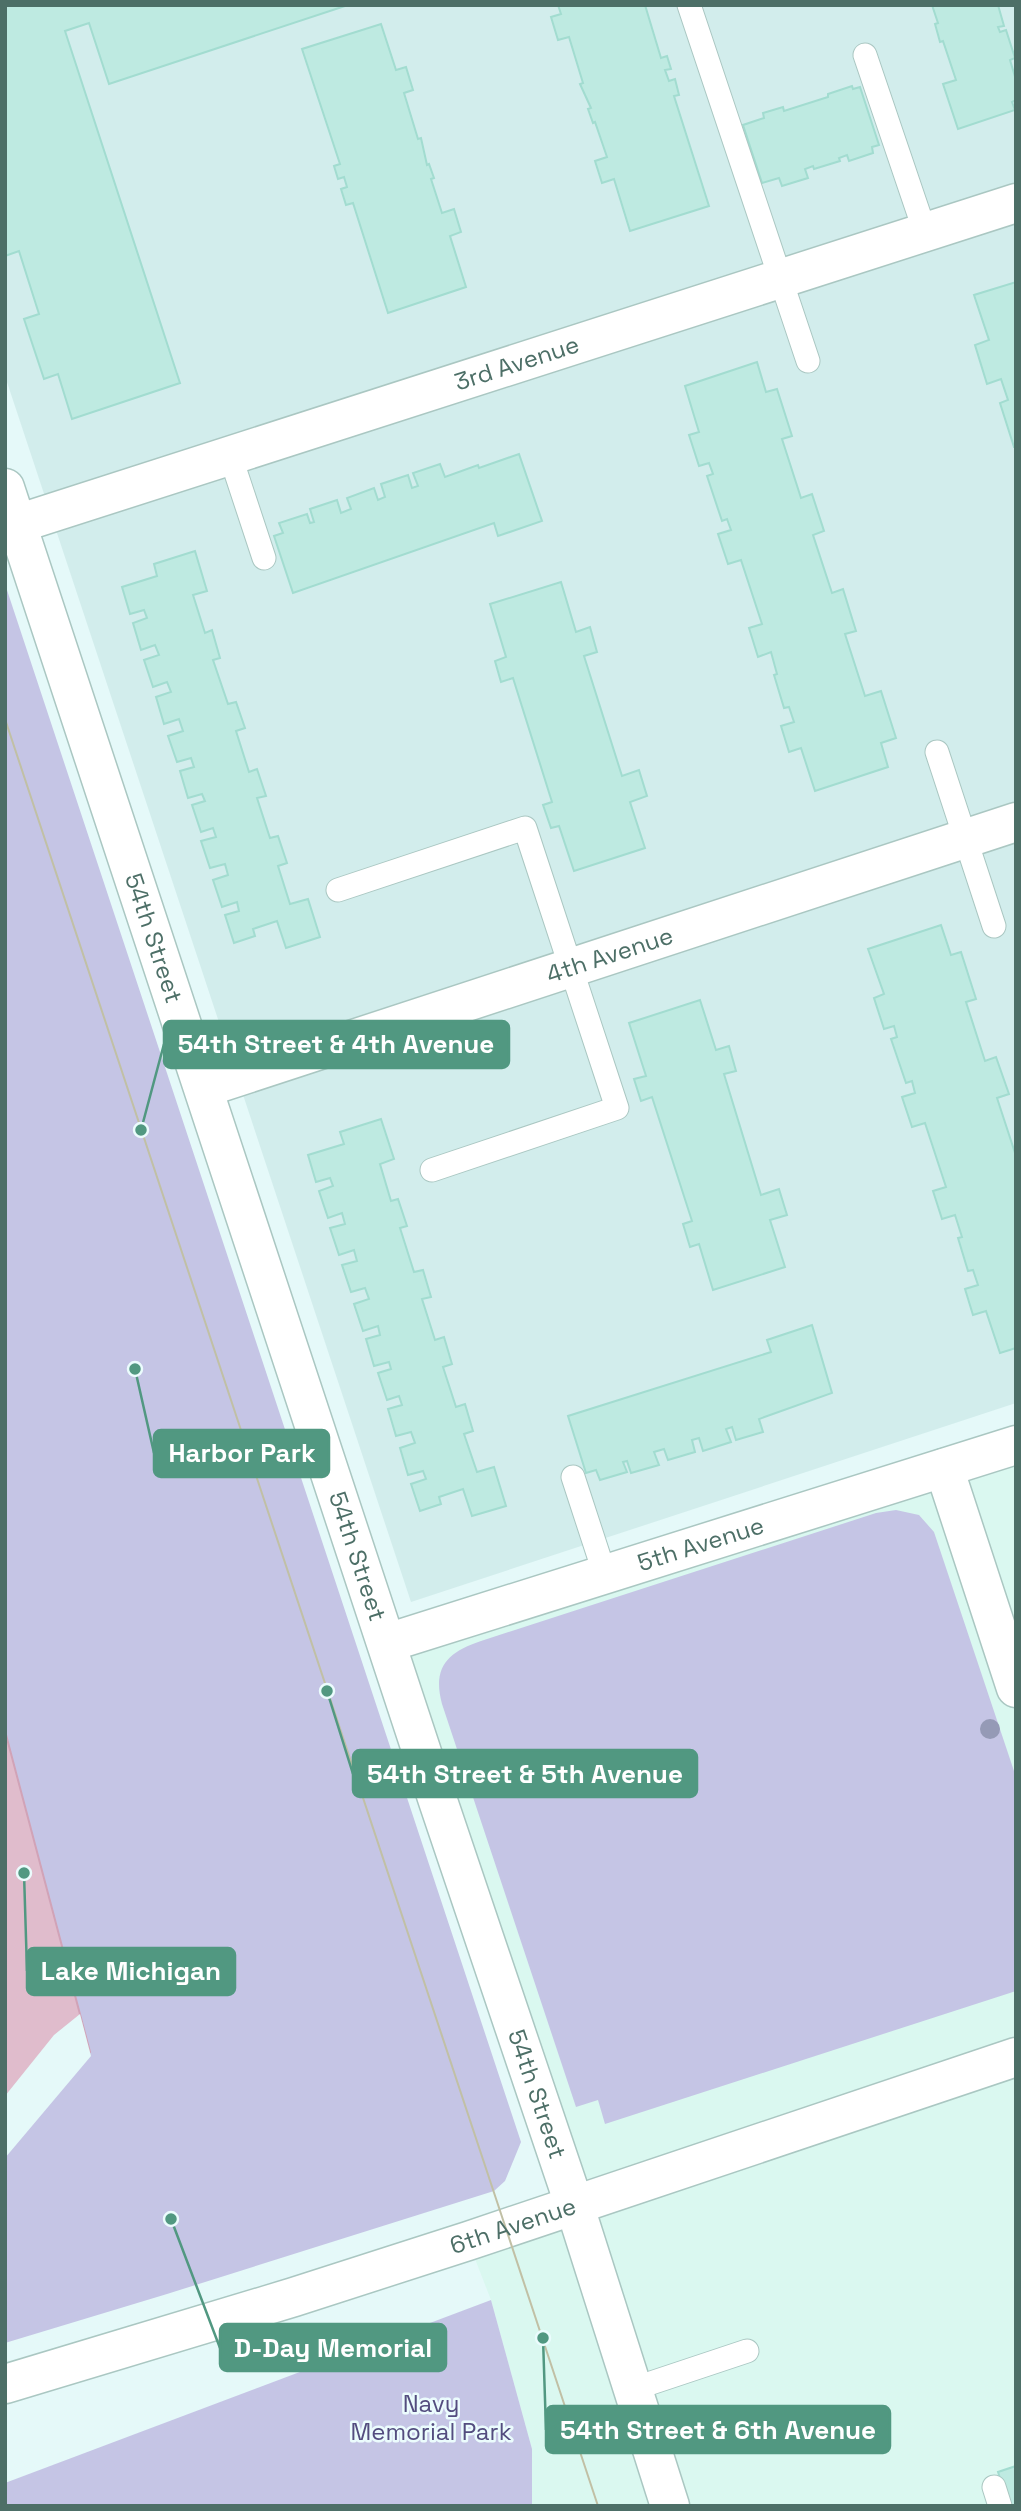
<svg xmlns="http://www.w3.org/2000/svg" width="1021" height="2511" viewBox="0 0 1021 2511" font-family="'Space Grotesk',sans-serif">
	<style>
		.residential { fill: #d2edec }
		.commercial { fill: #daf8f0 }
		.green { fill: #c5c5e5 }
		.water { fill: #e0bccc; stroke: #d1a3b7; stroke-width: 2 }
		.pier { fill: #e5f9f9 }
		.building { fill: #beeae1; stroke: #a2dcd0; stroke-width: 2 }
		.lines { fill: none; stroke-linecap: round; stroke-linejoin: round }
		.service-casing { stroke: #aac7c2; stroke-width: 25 }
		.minor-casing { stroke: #aac7c2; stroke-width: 41 }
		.tertiary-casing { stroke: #aac7c2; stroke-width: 41 }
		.service { stroke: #fff; stroke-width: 23 }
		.minor { stroke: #fff; stroke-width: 38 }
		.tertiary { stroke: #fff; stroke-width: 38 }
		.tram { stroke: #c1c0a5; stroke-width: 2 }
		.tree { fill: #959ab6 }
		.labels { text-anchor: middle; stroke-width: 5; stroke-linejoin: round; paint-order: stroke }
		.street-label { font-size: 24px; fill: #4d6f67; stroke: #ebfcfd }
		.park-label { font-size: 24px; fill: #534d7f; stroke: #ebfcfd }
		.leader { fill: none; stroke: #519881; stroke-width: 2.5 }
		.callout-dot { fill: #519881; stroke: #ebfcfd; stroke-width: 2.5 }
		.callout { fill: #519881; stroke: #519881; stroke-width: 2.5 }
		.callout-label { font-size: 26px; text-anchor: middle; font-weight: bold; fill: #fff }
	</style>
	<rect width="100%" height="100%" fill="#e5f9f9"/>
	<polygon class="residential" points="5,5 1016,5 1016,1403 411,1602 5,376"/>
	<polygon class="commercial" points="1016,1445 1016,2506 532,2506 532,2449 491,2300 468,2241 574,2205 387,1643"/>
	<g class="green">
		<polygon points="5,584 521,2142 505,2181 494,2191 167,2294 5,2343 5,2155 90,2052 5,1731"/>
		<path d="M 896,1510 L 919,1515 L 934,1532 L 1016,1777 L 1016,1991 L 605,2124 L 598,2100 L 576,2107 L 442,1704 C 432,1667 448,1652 481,1641 L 876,1513 Z"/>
		<polygon points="491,2300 532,2449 532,2506 5,2506 5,2483"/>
	</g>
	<polygon class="water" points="5,1731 90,2052 5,2155"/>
	<polygon class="pier" points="80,2014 91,2056 5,2158 5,2096 54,2035"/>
	<g class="building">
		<polygon points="5,5 348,5 109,84 89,23 65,31 180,383 72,419 58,374 44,379 24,319 39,314 19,251 5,256"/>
		<polygon points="558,5 645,5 661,58 667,56 671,69 665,70 669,81 675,79 679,95 674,96 709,206 630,231 614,179 602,183 595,161 607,157 595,122 593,123 588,109 591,108 580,84 583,83 569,37 558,40 551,17 561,14"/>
		<polygon points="932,5 998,5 1004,26 998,27 1000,32 1006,30 1015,58 1010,60 1016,80 1016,100 1012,102 1015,110 958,129 943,84 956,80 943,41 940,42 935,24 938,23"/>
		<polygon points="381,24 396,70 406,67 413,90 404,93 418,139 421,138 427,165 429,164 434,178 431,179 442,213 454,209 461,232 450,236 466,287 388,313 353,203 346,205 341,189 347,187 344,177 338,179 334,166 340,164 302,49"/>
		<polygon points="852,86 853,89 860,87 879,145 872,147 873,153 849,161 847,155 839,158 840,161 814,169 813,166 805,169 808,178 782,186 779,178 762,183 743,125 764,118 763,113 783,107 784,111 828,97 828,94"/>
		<polygon points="1016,282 1016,447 1014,447 1000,403 1008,400 1001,379 987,384 975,345 989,340 974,295"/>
		<polygon points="757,362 766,392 777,389 792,436 782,439 801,498 812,494 824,531 813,535 832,593 843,589 856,631 845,634 865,696 881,691 896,738 881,743 888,767 815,791 801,748 789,752 781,726 794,722 789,707 784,708 774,675 777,674 771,652 758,657 749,628 762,624 741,560 728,564 718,534 731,530 727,519 722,521 707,476 713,474 709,463 699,466 689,435 699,432 685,386"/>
		<polygon points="519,454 542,521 498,536 494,523 293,593 274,536 283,533 279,523 307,514 310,523 314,522 310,509 337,500 341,513 351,509 347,498 374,488 378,500 385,497 381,484 408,475 412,488 418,486 413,473 440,464 445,477 478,465 479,468"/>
		<polygon points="195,551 207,591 193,595 205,633 212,630 220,658 213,660 228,704 236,702 245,728 236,731 249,772 257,769 266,796 257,798 270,838 278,836 287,863 278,866 290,904 308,899 320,937 286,948 277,921 253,929 255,936 234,943 225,915 239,911 237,902 222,907 213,880 228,875 225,864 210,868 201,841 216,837 213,828 201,832 192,805 205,801 202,794 188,798 180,771 194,767 191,758 177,762 168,736 183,731 179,719 164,724 156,697 171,692 167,682 153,687 144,660 159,655 155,645 141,650 133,623 147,618 144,610 130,614 122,587 157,576 154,564"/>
		<polygon points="561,582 576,632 590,627 597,652 584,656 622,776 639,770 647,796 630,802 645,848 574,871 559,826 551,828 543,805 552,802 513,678 501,682 495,661 506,657 490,604"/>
		<polygon points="941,925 951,955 961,952 976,999 966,1002 985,1061 996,1057 1009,1094 997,1098 1016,1156 1016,1348 1000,1353 986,1311 973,1315 965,1289 978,1285 973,1270 968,1271 958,1238 962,1237 955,1215 942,1219 933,1191 946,1187 925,1123 912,1127 902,1097 915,1093 912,1081 906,1083 891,1039 897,1037 894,1026 884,1029 874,998 884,994 868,949"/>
		<polygon points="700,1000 716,1050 729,1046 736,1071 724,1074 761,1195 779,1189 787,1215 770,1220 785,1267 713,1290 699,1244 690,1247 683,1224 692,1221 652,1097 641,1101 634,1079 646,1076 629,1023"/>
		<polygon points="381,1119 394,1159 380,1164 391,1201 398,1199 407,1226 400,1228 414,1272 423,1270 431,1297 422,1299 435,1340 444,1337 452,1364 443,1367 456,1407 465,1404 473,1431 464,1434 477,1472 494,1467 506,1506 472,1516 463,1489 439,1497 441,1504 420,1511 411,1484 426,1479 423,1471 408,1475 400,1448 415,1443 411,1432 396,1436 388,1409 402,1405 399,1396 387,1400 378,1373 391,1369 389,1362 374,1366 366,1339 380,1335 378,1326 363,1331 354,1304 369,1299 365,1288 351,1292 342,1265 357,1261 354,1250 339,1255 330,1228 345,1224 342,1213 328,1218 319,1191 333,1186 330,1178 316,1182 308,1155 344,1144 340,1132"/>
		<polygon points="812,1325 832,1393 759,1419 763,1432 736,1440 732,1427 726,1429 731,1442 703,1451 699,1438 692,1440 695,1452 668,1460 664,1449 654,1452 659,1465 631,1473 627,1461 623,1462 627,1472 600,1480 596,1470 586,1473 568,1416 771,1352 767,1340"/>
		<polygon points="1016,2466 1016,2506 1009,2506 998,2472"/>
	</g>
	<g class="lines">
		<g class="service-casing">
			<g id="service">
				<polyline points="689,5 808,361"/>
				<polyline points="865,55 925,232"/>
				<polyline points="230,455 264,558"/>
				<polyline points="937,752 994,926"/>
				<polyline points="338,890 525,828 617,1108 432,1170"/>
				<polyline points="573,1477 605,1575"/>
				<polyline points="633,2389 747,2351"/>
				<polyline points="994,2487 1000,2506"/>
			</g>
		</g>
		<g class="minor-casing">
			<g id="minor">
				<path id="s1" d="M 17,524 L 1016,203"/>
				<path id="s2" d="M 204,1088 L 1016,822"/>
				<polyline points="944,1468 1016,1688"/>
				<path id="s3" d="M 387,1643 L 1016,1445"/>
			</g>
		</g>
		<g class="tertiary-casing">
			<g id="tertiary">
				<path id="s4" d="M 5,488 L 438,1801 L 574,2204 L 670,2506"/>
				<path id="s5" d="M 5,2384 L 294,2297 L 468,2241 L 1016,2057"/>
			</g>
		</g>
		<use href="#service" class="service"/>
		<use href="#minor" class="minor"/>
		<use href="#tertiary" class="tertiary"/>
		<polyline class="tram" points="5,719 598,2506"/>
	</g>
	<circle class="tree" cx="990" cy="1729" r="10"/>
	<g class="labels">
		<g class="street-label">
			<text dy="8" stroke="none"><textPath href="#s1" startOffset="525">3rd Avenue</textPath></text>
			<text dy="8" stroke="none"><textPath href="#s4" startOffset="474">54th Street</textPath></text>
			<text dy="8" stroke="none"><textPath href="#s2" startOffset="427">4th Avenue</textPath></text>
			<text dy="8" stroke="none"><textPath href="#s3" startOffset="329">5th Avenue</textPath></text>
			<text dy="8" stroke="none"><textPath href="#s4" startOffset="1125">54th Street</textPath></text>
			<text dy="8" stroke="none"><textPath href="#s4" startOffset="1692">54th Street</textPath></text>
			<text dy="8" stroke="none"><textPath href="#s5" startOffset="532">6th Avenue</textPath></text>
		</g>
		<g class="park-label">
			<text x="431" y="2412">Navy<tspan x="431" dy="28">Memorial Park</tspan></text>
		</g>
	</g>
	<path class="leader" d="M141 1130L164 1044M135 1369L154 1453M327 1691L353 1774M24 1873L27 1971M171 2219L220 2348M543 2338L546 2430"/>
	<g class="callout-dot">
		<circle cx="141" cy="1130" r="7"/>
		<circle cx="135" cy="1369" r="7"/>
		<circle cx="327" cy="1691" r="7"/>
		<circle cx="24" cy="1873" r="7"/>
		<circle cx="171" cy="2219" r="7"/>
		<circle cx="543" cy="2338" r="7"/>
	</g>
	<g class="callout">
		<rect x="164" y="1021" width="345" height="47" rx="7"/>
		<rect x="154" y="1430" width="175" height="47" rx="7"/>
		<rect x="353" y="1750" width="344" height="47" rx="7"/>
		<rect x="27" y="1948" width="208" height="47" rx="7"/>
		<rect x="220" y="2324" width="226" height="47" rx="7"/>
		<rect x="546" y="2406" width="344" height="47" rx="7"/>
	</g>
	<g class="callout-label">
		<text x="336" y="1053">54th Street &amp; 4th Avenue</text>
		<text x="242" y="1462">Harbor Park</text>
		<text x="525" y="1783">54th Street &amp; 5th Avenue</text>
		<text x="131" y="1980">Lake Michigan</text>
		<text x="333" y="2357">D-Day Memorial</text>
		<text x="718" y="2439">54th Street &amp; 6th Avenue</text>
	</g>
	<rect width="1021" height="2511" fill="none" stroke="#4d6f67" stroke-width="14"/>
</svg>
